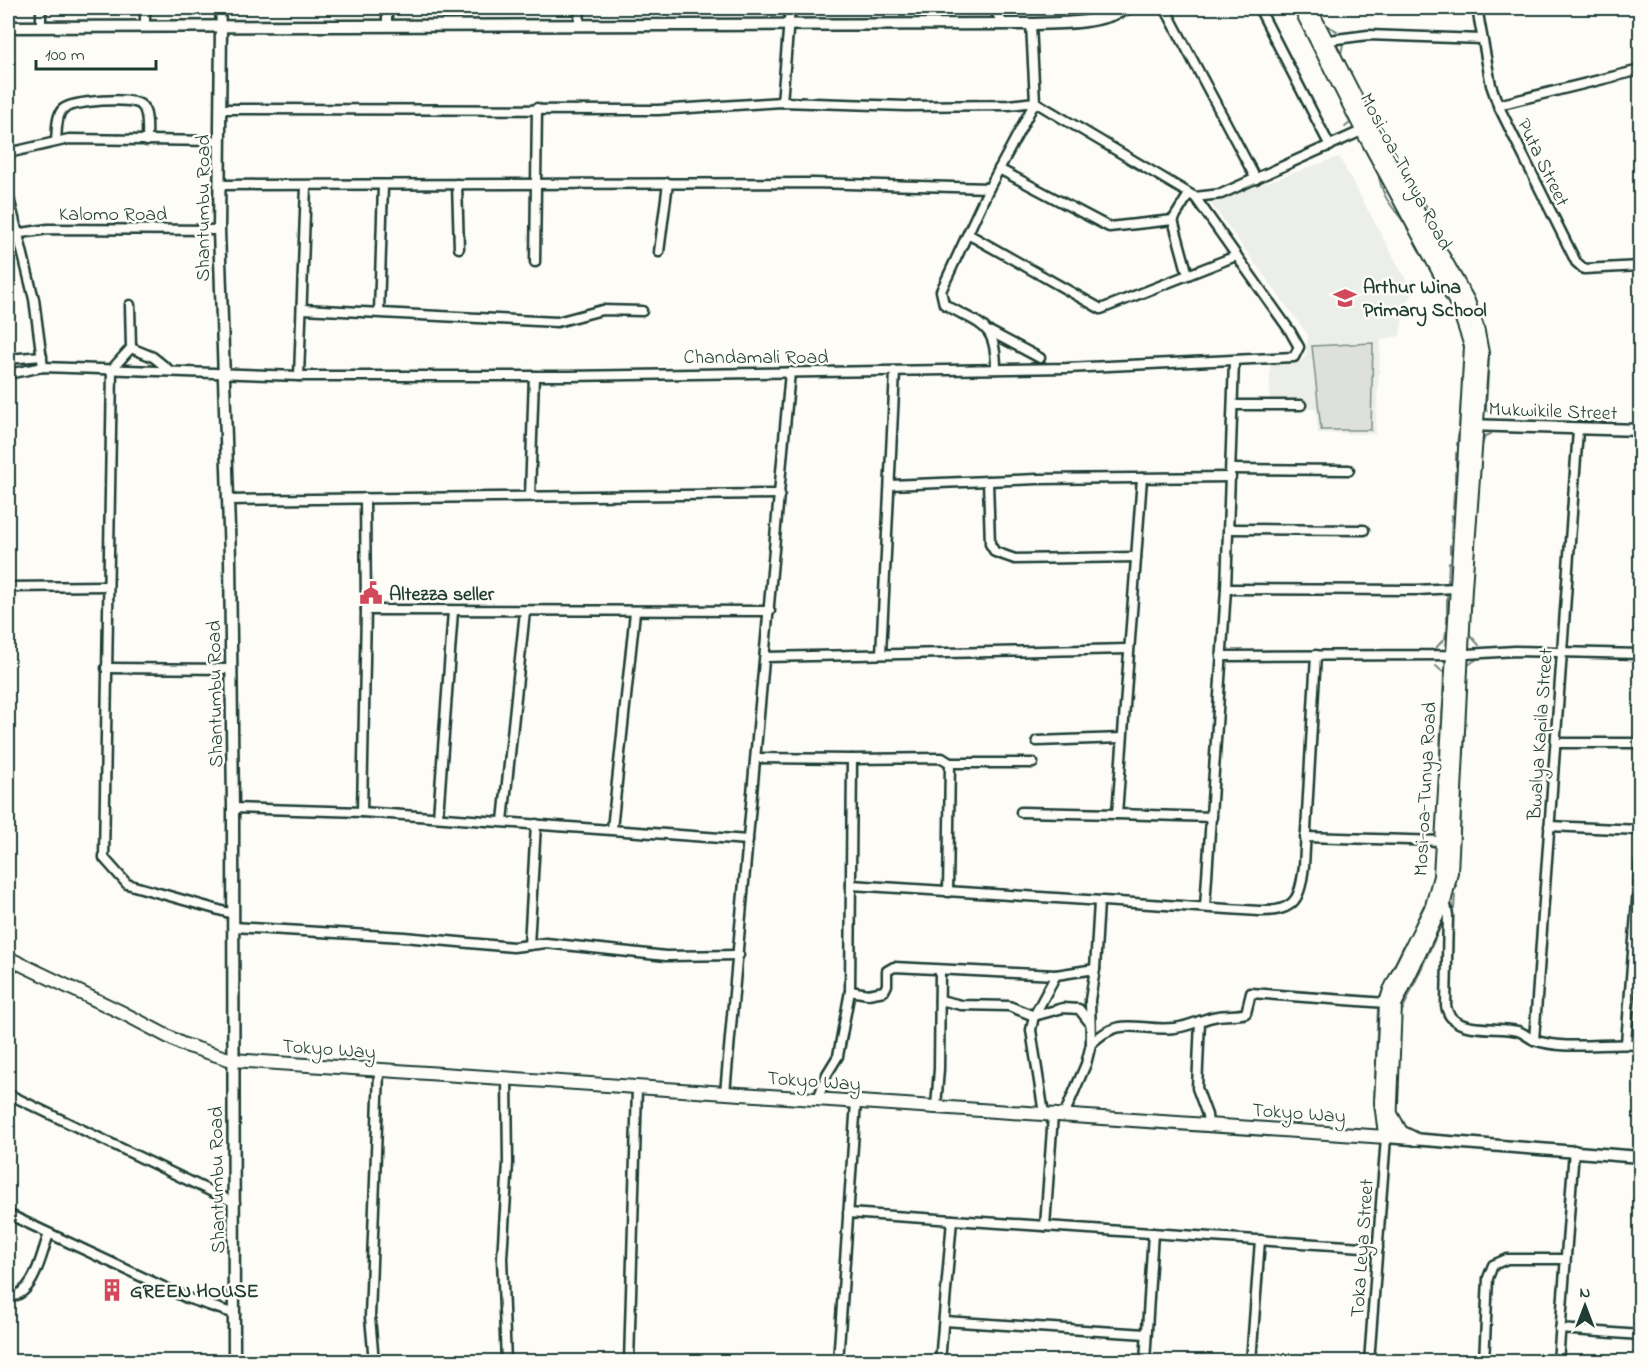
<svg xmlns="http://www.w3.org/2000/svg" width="1648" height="1369" viewBox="0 0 1648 1369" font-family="'Indie Flower',sans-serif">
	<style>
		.built { fill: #eceee9 }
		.green { fill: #dde0db; stroke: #7e8e88; stroke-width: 1.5 }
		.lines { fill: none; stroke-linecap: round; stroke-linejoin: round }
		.stream { stroke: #75877f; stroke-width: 2 }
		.minor-casing { stroke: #1f3d34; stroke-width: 13 }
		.tertiary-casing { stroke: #1f3d34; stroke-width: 15 }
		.secondary-casing { stroke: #1f3d34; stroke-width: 16 }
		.minor { stroke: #fdfcf7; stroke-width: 8 }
		.tertiary { stroke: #fdfcf7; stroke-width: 10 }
		.secondary { stroke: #fdfcf7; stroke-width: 12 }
		.labels { text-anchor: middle; stroke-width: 5; stroke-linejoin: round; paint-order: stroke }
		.street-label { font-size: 20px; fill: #1f3d34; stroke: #fdfcf7 }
		.poi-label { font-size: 20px; font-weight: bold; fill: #1f3d34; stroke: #fdfcf7; text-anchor: start }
	</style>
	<rect width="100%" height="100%" fill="#fdfcf7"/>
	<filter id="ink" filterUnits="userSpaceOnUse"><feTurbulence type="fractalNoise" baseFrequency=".0167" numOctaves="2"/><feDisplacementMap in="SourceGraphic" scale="12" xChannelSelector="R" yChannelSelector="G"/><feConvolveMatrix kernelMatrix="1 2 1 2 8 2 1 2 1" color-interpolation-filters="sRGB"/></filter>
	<g filter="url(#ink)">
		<polygon class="built" points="1339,157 1413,293 1405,304 1400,336 1381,339 1375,434 1318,433 1316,409 1305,409 1304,402 1270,402 1270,364 1301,361 1306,356 1308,335 1210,202"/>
		<polygon class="green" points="1373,343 1371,430 1321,430 1312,346"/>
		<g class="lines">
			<g class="stream">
				<polyline points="1293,8 1348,116 1350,123 1345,127"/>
				<polyline points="1317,8 1326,25 1337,31"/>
				<polyline points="1343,44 1341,54 1351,74"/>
				<polyline points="1354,81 1387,143"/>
				<polyline points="1391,150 1398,163"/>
				<polyline points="1401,169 1407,180"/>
				<path d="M 1378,172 C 1384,205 1393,204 1409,230"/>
				<path d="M 1416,195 C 1428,205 1433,214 1434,229"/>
				<polyline points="1413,238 1434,275"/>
				<polyline points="1444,294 1455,316"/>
				<polyline points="1476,305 1489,357 1486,409 1492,415"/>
				<polyline points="1459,428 1461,402"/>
				<polyline points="1457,445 1458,436"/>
				<polyline points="1481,448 1485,436 1491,434"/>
				<polyline points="1456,466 1456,453"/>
				<polyline points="1455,483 1455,472"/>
				<polyline points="1453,508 1454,492"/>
				<polyline points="1451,537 1452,515"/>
				<polyline points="1450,553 1450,545"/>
				<polyline points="1448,583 1449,562"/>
				<polyline points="1447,623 1447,594"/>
				<polyline points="1468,633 1479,645"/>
				<polyline points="1435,649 1445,638 1446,632"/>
				<polyline points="1468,665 1477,659"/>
				<polyline points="1436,666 1444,673 1443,696"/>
				<polyline points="1466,687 1467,672"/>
				<polyline points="1442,718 1443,706"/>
				<polyline points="1464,755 1465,721"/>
				<polyline points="1440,756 1441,726"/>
				<polyline points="1440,763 1440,765"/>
				<polyline points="1440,775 1440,785"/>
				<polyline points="1462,803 1462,770"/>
				<polyline points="1460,828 1461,810"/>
				<polyline points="1458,849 1460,835"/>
				<polyline points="1434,872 1435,862"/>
				<polyline points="1457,878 1457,868"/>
				<polyline points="1456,889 1456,885"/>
				<polyline points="1454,909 1455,895"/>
				<polyline points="1411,933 1424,905"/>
				<polyline points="1391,972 1405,943"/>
				<polyline points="1381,995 1387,981"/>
				<polyline points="1397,1100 1401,1013 1444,919"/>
				<polyline points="1374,1104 1378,1007"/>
			</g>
			<g class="minor-casing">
				<g id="minor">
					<polyline points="145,8 145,26"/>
					<polyline points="220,8 221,27"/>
					<polyline points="387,8 387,25"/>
					<polyline points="993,8 1003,23"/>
					<polyline points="1165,8 1256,179"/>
					<polyline points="1259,8 1330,146"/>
					<polyline points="1477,8 1491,85 1498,105 1576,262 1584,269 1640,266"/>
					<polyline points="579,23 580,8"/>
					<polyline points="1031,24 1035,102 1195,197 1221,194 1366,129"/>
					<polyline points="41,27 41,8"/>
					<polyline points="1321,41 1368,35 1482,39"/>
					<polyline points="782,102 790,8"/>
					<polyline points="1498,105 1640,70"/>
					<polyline points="220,109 658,110 782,102 906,106 1009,105 1035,102"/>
					<path d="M 56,141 C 57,132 56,115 63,109 C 73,101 131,96 141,105 C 149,111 147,132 147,141"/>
					<polyline points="8,153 69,139 219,141"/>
					<polyline points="999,169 1109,227 1173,220 1189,194"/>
					<polyline points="457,184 459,248"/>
					<polyline points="219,185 812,183 989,188"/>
					<polyline points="8,194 34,299 43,367"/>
					<polyline points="1173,220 1188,275"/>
					<polyline points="968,234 1101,309 1236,256"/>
					<polyline points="8,235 48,229 219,230"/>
					<polyline points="659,252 668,183"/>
					<polyline points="535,262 537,108"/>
					<polyline points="130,305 131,348 112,369 104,858 127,884 233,914"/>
					<polyline points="303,309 557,322 602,310 642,311"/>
					<polyline points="379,312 383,186"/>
					<polyline points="991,332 1040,358"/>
					<polyline points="131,348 153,357 168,369"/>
					<polyline points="8,359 42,356"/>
					<path d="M 996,369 C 996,322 981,326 944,304 L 941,291 L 989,188 L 1035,102"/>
					<polyline points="8,374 43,367 299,376 569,376 1067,368 1294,357 1299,347 1290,331 1195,197"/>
					<polyline points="299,376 306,186"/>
					<polyline points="1233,405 1301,405"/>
					<polyline points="1232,469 1349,470"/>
					<polyline points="1142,478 1117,814 1212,817"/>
					<polyline points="988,481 990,544 995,552 1015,559 1136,557"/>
					<polyline points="890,485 1037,479 1231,477"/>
					<polyline points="530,496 534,376"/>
					<polyline points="228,500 780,494"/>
					<polyline points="1229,529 1364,530"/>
					<polyline points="8,587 107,586"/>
					<polyline points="1226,589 1417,590 1455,588"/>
					<polyline points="366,610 770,611"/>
					<polyline points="881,654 895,372"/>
					<polyline points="1221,656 1451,655 1515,651 1640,654"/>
					<polyline points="766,657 1128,649"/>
					<polyline points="106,668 232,669"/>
					<polyline points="1037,741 1122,738"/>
					<polyline points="1556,743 1640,743"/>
					<polyline points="757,758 852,759 850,991 838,1056 827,1074 818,1099"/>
					<polyline points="852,759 942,758 950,763 948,892"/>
					<polyline points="950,763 1033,763"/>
					<polyline points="233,808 362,812 748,840"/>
					<polyline points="362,812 366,610 365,498"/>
					<polyline points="1021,812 1117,814"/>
					<polyline points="438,817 453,611"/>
					<polyline points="503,821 525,611"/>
					<polyline points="1549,826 1640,830"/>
					<polyline points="612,829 635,612"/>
					<polyline points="1305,837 1443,841"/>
					<path d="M 851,885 L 1259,911 C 1296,912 1300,898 1304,866 L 1316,655"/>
					<path d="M 1445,900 L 1448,915 L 1446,1006 C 1451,1036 1496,1025 1518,1031 C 1524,1033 1529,1038 1534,1040 C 1566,1051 1608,1042 1640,1045"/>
					<polyline points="1205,907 1226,589 1234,361"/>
					<polyline points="233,927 404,937 513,947 546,943 666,956 739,955"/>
					<polyline points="529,945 536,824"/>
					<polyline points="850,991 868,994 884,991 887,985 887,971 894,967 1056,975 1095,969"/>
					<polyline points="940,1000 961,1005 1009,1006 1034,1016 1063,1008 1079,1009 1090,1023"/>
					<polyline points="1200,1021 1197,1088 1207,1115 1208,1125"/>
					<polyline points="1534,1040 1578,430"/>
					<polyline points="1626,1043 1640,862"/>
					<path d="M 1091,1044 C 1121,1014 1139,1032 1174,1028 C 1189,1027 1203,1018 1218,1016 C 1228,1014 1237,1016 1246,1013 L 1251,993 L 1386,1003"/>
					<polyline points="725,1093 790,372"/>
					<polyline points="8,1094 235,1203"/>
					<polyline points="936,1107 939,1069 940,970"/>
					<polyline points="1044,1114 1031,1030 1034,1016 1056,975"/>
					<polyline points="1064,1115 1086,1064 1091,1044 1090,1000 1095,969 1099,902"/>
					<polyline points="848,1213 1378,1248"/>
					<polyline points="8,1214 187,1298 235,1314"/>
					<polyline points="1045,1226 1053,1115"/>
					<path d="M 8,1297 C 35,1296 41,1254 49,1234"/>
					<polyline points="944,1321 1146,1334"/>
					<polyline points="1560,1329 1640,1335"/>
					<polyline points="374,1362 370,1317 379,1071"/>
					<polyline points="506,1362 502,1258 508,1163 507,1079"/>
					<polyline points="629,1362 637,1088"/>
					<polyline points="838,1362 856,1102"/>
					<polyline points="940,1362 952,1220"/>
					<polyline points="1145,1362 1153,1233"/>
					<polyline points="1251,1362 1260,1240"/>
					<polyline points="1369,1362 1386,1137"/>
					<polyline points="1484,1362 1488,1278 1493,1265 1507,1259 1564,1259"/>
					<polyline points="1558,1362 1574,1150"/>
				</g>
			</g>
			<g class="tertiary-casing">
				<g id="tertiary">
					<path d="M 8,27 L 1031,24 C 1066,23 1097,24 1128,8"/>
					<polyline points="221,27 219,230 230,558 233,808 234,1362"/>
					<polyline points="1468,425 1640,430"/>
					<polyline points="1386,1137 1640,1157"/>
				</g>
			</g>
			<g class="secondary-casing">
				<g id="secondary">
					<polyline points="1300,8 1364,134 1458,307 1471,346 1440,876 1432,906 1390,990 1386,1003 1381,1103 1385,1134"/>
					<polyline points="1310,8 1372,130 1468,301 1477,327 1482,353 1465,588 1451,872 1445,899 1395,1005 1390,1128 1386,1137"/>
					<polyline points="8,958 123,1013 182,1044 232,1060 1386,1137"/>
					<polyline points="1391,1114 1401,1132 1415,1139"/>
				</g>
			</g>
			<use href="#minor" class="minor"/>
			<use href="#tertiary" class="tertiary"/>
			<use href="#secondary" class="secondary"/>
		</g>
	</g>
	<defs>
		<g id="school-bare" transform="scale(1.8)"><path d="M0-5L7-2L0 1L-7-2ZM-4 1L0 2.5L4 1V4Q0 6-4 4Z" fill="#d1495b" stroke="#fdfcf7" stroke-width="2.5" paint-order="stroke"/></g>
		<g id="civic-bare" transform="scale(1.8)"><path d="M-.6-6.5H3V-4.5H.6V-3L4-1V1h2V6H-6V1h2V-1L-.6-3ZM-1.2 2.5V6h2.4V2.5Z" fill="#d1495b" stroke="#fdfcf7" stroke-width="2.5" paint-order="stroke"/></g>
		<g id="building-bare" transform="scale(1.8)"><path d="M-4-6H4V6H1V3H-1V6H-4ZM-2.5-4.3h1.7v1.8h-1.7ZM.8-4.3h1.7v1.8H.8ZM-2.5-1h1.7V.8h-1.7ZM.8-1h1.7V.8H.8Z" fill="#d1495b" stroke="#fdfcf7" stroke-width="2.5" paint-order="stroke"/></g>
	</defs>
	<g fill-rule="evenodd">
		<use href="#school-bare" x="1345" y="298"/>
		<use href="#civic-bare" x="371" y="593"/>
		<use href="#building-bare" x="112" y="1290"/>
	</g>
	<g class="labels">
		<g class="street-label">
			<text transform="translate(1544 162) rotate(64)" y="7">Puta Street</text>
			<text transform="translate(1407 171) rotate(62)" y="7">Mosi-oa-Tunya Road</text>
			<text transform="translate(202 208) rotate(-90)" y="7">Shantumbu Road</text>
			<text x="113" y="220">Kalomo Road</text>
			<text x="756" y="363">Chandamali Road</text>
			<text transform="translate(1553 410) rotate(2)" y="7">Mukwikile Street</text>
			<text transform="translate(214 694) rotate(-91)" y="7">Shantumbu Road</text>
			<text transform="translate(1539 734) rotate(-86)" y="7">Bwalya Kapila Street</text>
			<text transform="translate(1424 789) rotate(-87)" y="7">Mosi-oa-Tunya Road</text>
			<text transform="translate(329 1048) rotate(4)" y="7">Tokyo Way</text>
			<text transform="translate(814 1080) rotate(4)" y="7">Tokyo Way</text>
			<text transform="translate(1299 1112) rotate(4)" y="7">Tokyo Way</text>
			<text transform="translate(216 1180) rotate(-91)" y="7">Shantumbu Road</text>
			<text transform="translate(1361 1248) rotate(-86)" y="7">Toka Leya Street</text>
		</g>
		<g class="poi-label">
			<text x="1363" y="293">Arthur Wina<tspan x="1363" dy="23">Primary School</tspan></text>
			<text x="389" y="600">Altezza seller</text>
			<text x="130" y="1297">GREEN HOUSE</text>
		</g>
	</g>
	<rect width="1648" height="1369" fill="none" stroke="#fdfcf7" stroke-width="30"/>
	<rect x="15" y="15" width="1618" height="1339" fill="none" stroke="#1f3d34" stroke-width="2" filter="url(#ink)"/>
	<g transform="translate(1585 1306)" stroke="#fdfcf7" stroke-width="4.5" paint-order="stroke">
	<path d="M0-4.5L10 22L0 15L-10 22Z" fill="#1f3d34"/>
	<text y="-9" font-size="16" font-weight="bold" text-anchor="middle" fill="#1f3d34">N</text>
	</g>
	<path d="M36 60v9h120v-9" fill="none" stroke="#1f3d34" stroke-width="3"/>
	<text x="45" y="60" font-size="18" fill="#1f3d34" stroke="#fdfcf7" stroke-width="4.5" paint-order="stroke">100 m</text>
</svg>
